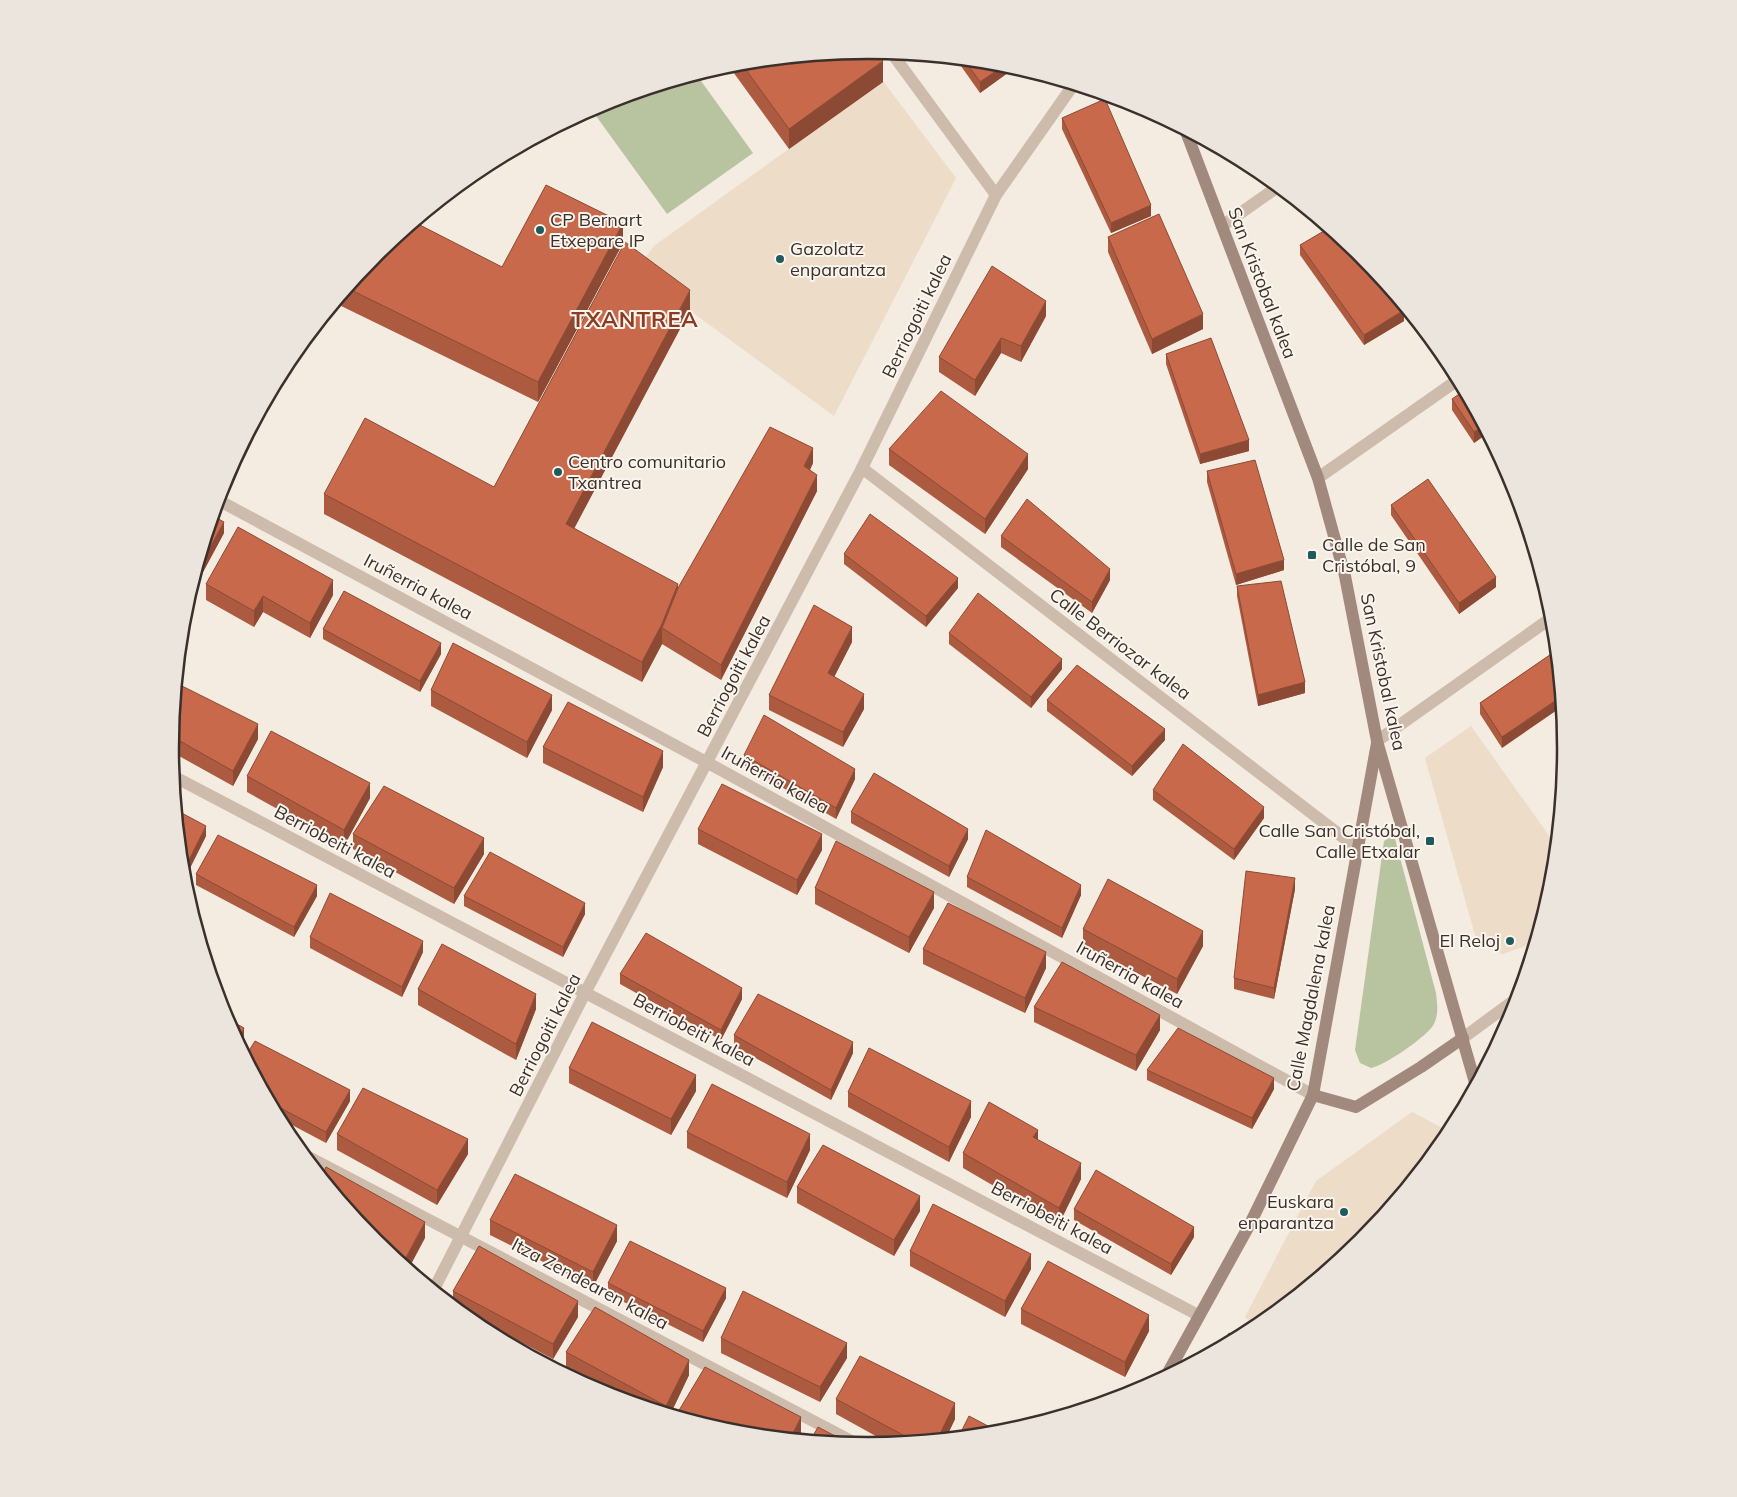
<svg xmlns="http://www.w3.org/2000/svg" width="1737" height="1497" viewBox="0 0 1737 1497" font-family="Mulish,sans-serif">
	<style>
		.green { fill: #b8c4a0 }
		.plaza { fill: #ecdcc8 }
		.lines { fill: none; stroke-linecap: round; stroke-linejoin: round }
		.street { stroke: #cdbbac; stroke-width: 12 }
		.secondary { stroke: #a18a7d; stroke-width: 12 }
		.wall { fill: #ac5a40 }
		.shaded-wall { fill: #8c4a34 }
		.building { fill: #c8694b; stroke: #8c4a34 }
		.poi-dot { fill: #1f5a5e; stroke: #fbf5ee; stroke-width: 2 }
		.labels { text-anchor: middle; stroke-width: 4; stroke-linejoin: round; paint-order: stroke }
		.poi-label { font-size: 18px; fill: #3b302b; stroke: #fbf5ee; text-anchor: start }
		.street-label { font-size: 18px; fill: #3b302b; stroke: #fbf5ee }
		.district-label { font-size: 22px; font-weight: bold; letter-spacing: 1px; fill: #8c3b22; stroke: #fbf5ee }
		.rim { fill: none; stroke: #3b302b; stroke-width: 2.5 }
	</style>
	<rect width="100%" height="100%" fill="#f4ebe1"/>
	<g class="green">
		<polygon points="696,74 753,153 667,214 591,109 601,103"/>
		<path d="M 1394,835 L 1436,993 C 1437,1004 1439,1013 1434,1024 C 1428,1036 1384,1066 1371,1068 L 1360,1063 L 1355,1050 L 1384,841 Z"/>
	</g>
	<g class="plaza">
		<polygon points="883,81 956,178 834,416 636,271 654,246"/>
		<polygon points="1471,726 1557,847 1554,885 1536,942 1503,954 1484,946 1475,935 1425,758"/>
		<polygon points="1412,1112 1444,1129 1447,1139 1362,1243 1258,1328 1245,1317 1316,1181"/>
	</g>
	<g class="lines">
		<g class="street">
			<polyline points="891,52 996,195"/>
			<polyline points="1222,226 1279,186"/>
			<polyline points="862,468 1357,848"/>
			<polyline points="1318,478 1459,379"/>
			<polyline points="218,500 708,763 1313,1095"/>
			<polyline points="1377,741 1554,616"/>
			<polyline points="173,776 1198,1315"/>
			<polyline points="1463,1038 1520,996"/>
			<polyline points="301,1153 861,1446"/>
			<polyline points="433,1291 585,993 862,468 996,195 1074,84"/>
		</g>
		<g class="secondary">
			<polyline points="1185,129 1318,478 1345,576 1377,741 1476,1086"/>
			<polyline points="1313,1095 1356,1107 1421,1067 1463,1038"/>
			<polyline points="1165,1378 1250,1224 1313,1095 1377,743"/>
		</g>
	</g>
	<g class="wall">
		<polygon points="869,50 883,82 789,149 728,65 733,63"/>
		<polygon points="956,59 1005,63 1016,67 980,93"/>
		<polygon points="1062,118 1151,216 1111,233 1062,129"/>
		<polygon points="1108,237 1203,329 1152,354 1108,252"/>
		<polygon points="623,243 538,402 335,303 375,254 502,267"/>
		<polygon points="1300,245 1404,321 1364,345 1300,255"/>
		<polygon points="690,310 574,528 678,588 813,463 810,470 817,491 721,680 662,644 642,682 324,514 324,494 494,487"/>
		<polygon points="1046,316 1021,362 1001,353 975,396 939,372 939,357"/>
		<polygon points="1166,354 1249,451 1200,464 1166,364"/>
		<polygon points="1452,399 1488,433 1474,443 1452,410"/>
		<polygon points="889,449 1028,469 985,534 889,465"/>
		<polygon points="1207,471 1284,570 1236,585 1207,482"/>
		<polygon points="1391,505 1496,587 1459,614 1391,515"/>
		<polygon points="213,516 224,533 203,572 197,569"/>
		<polygon points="1001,536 1110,580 1092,613 1001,547"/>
		<polygon points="844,554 958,588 926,627 844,564"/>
		<polygon points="206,584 333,595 310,638 263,612 254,627 206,600"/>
		<polygon points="1237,586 1305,693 1258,706 1237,596"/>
		<polygon points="323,629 441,654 420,692 323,639"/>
		<polygon points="949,633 1062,669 1031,708 949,644"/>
		<polygon points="852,642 834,677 864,709 843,747 769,710 769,695"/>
		<polygon points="1557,650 1502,748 1480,714 1480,703"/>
		<polygon points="176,683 258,739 233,786 170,751"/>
		<polygon points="431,690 552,710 527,758 431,706"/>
		<polygon points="1047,700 1165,740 1132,776 1047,711"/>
		<polygon points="543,747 663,767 643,812 543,763"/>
		<polygon points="744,755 855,779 836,819 744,765"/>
		<polygon points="247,776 370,798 344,846 247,792"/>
		<polygon points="1153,790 1264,818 1234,860 1153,800"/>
		<polygon points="176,810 206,836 184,880 183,880"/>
		<polygon points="851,812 968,839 949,877 851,823"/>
		<polygon points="698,829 822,850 797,895 698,844"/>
		<polygon points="353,834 484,854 454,904 353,849"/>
		<polygon points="196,874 317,896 294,937 196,885"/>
		<polygon points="967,877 1081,895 1062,938 967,887"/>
		<polygon points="815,888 934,908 909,953 815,904"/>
		<polygon points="1295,889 1274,999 1234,989 1234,978"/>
		<polygon points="464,896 585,914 563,957 464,906"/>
		<polygon points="1083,929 1203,946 1177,994 1083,945"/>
		<polygon points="310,937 423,952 402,997 310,948"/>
		<polygon points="923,949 1046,968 1025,1013 923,964"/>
		<polygon points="620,974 742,999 721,1040 620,984"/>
		<polygon points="418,989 536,1009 516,1060 418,1005"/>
		<polygon points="1034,1007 1160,1030 1136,1071 1034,1022"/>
		<polygon points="1514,1015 1506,1031 1506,1018"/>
		<polygon points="734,1035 853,1053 831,1100 734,1046"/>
		<polygon points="245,1057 350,1101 326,1143 277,1117"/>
		<polygon points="569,1068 696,1091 671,1135 569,1083"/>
		<polygon points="1147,1070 1274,1089 1252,1129 1147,1080"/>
		<polygon points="848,1092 971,1117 949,1162 848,1107"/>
		<polygon points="687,1132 810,1150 787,1198 687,1148"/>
		<polygon points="337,1134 468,1154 437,1205 337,1150"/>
		<polygon points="1038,1140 1081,1179 1059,1224 963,1168 963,1153"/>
		<polygon points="797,1187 920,1211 894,1256 797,1203"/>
		<polygon points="1074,1209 1194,1237 1171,1275 1074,1220"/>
		<polygon points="490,1220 617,1241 593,1287 490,1235"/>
		<polygon points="910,1251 1031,1269 1005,1317 910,1266"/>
		<polygon points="608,1283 726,1298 703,1342 608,1294"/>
		<polygon points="453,1291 578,1317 553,1359 453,1306"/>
		<polygon points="1021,1309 1149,1331 1125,1377 1021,1324"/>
		<polygon points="721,1338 847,1358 820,1402 721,1353"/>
		<polygon points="566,1352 689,1375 670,1415 633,1404 566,1367"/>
		<polygon points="836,1399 955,1419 945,1440 892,1445 836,1414"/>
		<polygon points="678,1412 801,1433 797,1440 732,1434 678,1417"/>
	</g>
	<g class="shaded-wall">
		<polygon points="883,61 883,82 789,149 789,129"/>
		<polygon points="1006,64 1016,67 980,93 980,82"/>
		<polygon points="1151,205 1151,216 1111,233 1111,223"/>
		<polygon points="623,223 623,243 538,402 538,382"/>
		<polygon points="690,290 690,310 566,544 566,524"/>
		<polygon points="1046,301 1046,316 1021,362 1021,346"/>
		<polygon points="1404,310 1404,321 1364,345 1364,335"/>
		<polygon points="1203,314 1203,329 1152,354 1152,339"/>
		<polygon points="1001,338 1001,353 975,396 975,380"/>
		<polygon points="1484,426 1488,433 1474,443 1474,432"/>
		<polygon points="1249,440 1249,451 1200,464 1200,454"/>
		<polygon points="813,448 813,463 804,482 804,466"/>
		<polygon points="1028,454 1028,469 985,534 985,519"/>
		<polygon points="817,475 817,491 721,680 721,665"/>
		<polygon points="224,522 224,533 203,572 203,561"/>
		<polygon points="1284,560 1284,570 1236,585 1236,574"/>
		<polygon points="1110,569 1110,580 1092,613 1092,602"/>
		<polygon points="1496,577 1496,587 1459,614 1459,603"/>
		<polygon points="958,578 958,588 926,627 926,616"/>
		<polygon points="333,580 333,595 310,638 310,623"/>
		<polygon points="678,584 678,604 662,628 662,644 642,682 642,662"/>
		<polygon points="263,596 263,612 254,627 254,611"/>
		<polygon points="852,627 852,642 828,689 828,673"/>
		<polygon points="441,643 441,654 420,692 420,681"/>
		<polygon points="1062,659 1062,669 1031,708 1031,697"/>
		<polygon points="1305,682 1305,693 1258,706 1258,695"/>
		<polygon points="864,694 864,709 843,747 843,732"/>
		<polygon points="552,695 552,710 527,758 527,742"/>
		<polygon points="1562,696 1563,706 1502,748 1502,737"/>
		<polygon points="258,724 258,739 233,786 233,771"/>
		<polygon points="1165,729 1165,740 1132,776 1132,766"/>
		<polygon points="663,751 663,767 643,812 643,797"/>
		<polygon points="855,769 855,779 836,819 836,808"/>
		<polygon points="370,783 370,798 344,846 344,830"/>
		<polygon points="1264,807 1264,818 1234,860 1234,849"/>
		<polygon points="206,826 206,836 184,880 184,870"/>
		<polygon points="968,829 968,839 949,877 949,866"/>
		<polygon points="822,834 822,850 797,895 797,880"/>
		<polygon points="484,838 484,854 454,904 454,888"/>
		<polygon points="1295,878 1295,889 1274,999 1274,988"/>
		<polygon points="317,885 317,896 294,937 294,927"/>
		<polygon points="1081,885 1081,895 1062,938 1062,928"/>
		<polygon points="934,892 934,908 909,953 909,937"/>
		<polygon points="585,903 585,914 563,957 563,947"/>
		<polygon points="1203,931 1203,946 1177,994 1177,979"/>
		<polygon points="423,941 423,952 402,997 402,987"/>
		<polygon points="1046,952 1046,968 1025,1013 1025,998"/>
		<polygon points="742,988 742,999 721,1040 721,1030"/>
		<polygon points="536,994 536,1009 516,1060 516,1044"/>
		<polygon points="1160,1015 1160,1030 1136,1071 1136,1055"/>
		<polygon points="244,1028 244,1043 241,1049 237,1041"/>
		<polygon points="853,1042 853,1053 831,1100 831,1090"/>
		<polygon points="696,1075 696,1091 671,1135 671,1119"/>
		<polygon points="1274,1078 1274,1089 1252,1129 1252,1118"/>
		<polygon points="350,1090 350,1101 326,1143 326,1132"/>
		<polygon points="971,1101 971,1117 949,1162 949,1147"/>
		<polygon points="1038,1130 1038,1145 1033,1137"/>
		<polygon points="810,1134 810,1150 787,1198 787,1182"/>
		<polygon points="468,1139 468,1154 437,1205 437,1190"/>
		<polygon points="1081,1163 1081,1179 1059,1224 1059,1208"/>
		<polygon points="920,1196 920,1211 894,1256 894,1240"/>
		<polygon points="425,1222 425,1238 408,1270 402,1265"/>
		<polygon points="617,1225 617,1241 593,1287 593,1272"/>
		<polygon points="1194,1227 1194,1237 1171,1275 1171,1264"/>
		<polygon points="1031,1254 1031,1269 1005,1317 1005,1301"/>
		<polygon points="726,1288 726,1298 703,1342 703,1331"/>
		<polygon points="578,1301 578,1317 553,1359 553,1344"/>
		<polygon points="1149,1315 1149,1331 1125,1377 1125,1362"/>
		<polygon points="847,1343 847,1358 820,1402 820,1387"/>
		<polygon points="689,1360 689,1375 670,1415 666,1414 666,1406"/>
		<polygon points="955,1403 955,1419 945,1440 937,1440"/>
		<polygon points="801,1417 801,1433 797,1440 790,1439"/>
	</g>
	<g class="building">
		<polygon points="869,50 875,51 883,61 789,129 741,63"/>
		<polygon points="964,59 1005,63 1006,64 980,82"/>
		<polygon points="1105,99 1151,205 1111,223 1062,118"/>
		<polygon points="546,185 623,223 538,382 347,288 375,254 414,222 502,267"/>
		<polygon points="1159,214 1203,314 1152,339 1108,237"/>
		<polygon points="1329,228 1363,255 1378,273 1404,310 1364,335 1300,245"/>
		<polygon points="625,242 690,290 566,524 678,584 662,624 642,662 324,494 365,418 494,487"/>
		<polygon points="992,266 1046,301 1021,346 1001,338 975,380 939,357"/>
		<polygon points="1211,338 1249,440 1200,454 1166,354"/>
		<polygon points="1465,390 1484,426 1474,432 1452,399"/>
		<polygon points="941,391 1028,454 985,519 889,449"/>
		<polygon points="770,427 813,448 804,466 817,475 721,665 662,628 678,588"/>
		<polygon points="1255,460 1284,560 1236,574 1207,471"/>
		<polygon points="1428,479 1496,577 1459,603 1391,505"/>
		<polygon points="1027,499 1110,569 1092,602 1001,536"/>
		<polygon points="870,514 958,578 926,616 844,554"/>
		<polygon points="213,516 224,522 203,561 199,560"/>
		<polygon points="238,527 333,580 310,623 263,596 254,611 206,584"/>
		<polygon points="1281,581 1305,682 1258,695 1237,586"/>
		<polygon points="344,591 441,643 420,681 323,629"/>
		<polygon points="978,593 1062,659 1031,697 949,633"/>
		<polygon points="814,605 852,627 828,673 864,694 843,732 769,695"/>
		<polygon points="453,643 552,695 527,742 431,690"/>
		<polygon points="1557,650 1562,696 1502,737 1480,703"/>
		<polygon points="1077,665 1165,729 1132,766 1047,700"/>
		<polygon points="176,683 258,724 233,771 171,736"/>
		<polygon points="568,702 663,751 643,797 543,747"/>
		<polygon points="764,715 855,769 836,808 744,755"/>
		<polygon points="271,731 370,783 344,830 247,776"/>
		<polygon points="1183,744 1264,807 1234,849 1153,790"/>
		<polygon points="874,773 968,829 949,866 851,812"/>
		<polygon points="722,784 822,834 797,880 698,829"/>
		<polygon points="384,786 484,838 454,888 353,834"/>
		<polygon points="176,810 206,826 184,870 182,869"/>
		<polygon points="986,830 1081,885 1062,928 967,877"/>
		<polygon points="218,835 317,885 294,927 196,874"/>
		<polygon points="836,841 934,892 909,937 815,888"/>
		<polygon points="490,852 585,903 563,947 464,896"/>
		<polygon points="1246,871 1295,878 1274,988 1234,978"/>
		<polygon points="1108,879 1203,931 1177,979 1083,929"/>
		<polygon points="330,893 423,941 402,987 310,937"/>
		<polygon points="948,903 1046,952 1025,998 923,949"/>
		<polygon points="646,933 742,988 721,1030 620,974"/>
		<polygon points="442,944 536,994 516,1044 418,989"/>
		<polygon points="1062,962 1160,1015 1136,1055 1034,1007"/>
		<polygon points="758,994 853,1042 831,1090 734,1035"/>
		<polygon points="1514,1015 1514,1016 1508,1026 1506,1018"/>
		<polygon points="224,1017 244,1028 237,1041"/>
		<polygon points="592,1022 696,1075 671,1119 569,1068"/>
		<polygon points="1178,1028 1274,1078 1252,1118 1147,1070"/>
		<polygon points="255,1041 350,1090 326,1132 269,1102 245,1057"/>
		<polygon points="869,1048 971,1101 949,1147 848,1092"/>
		<polygon points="712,1084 810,1134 787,1182 687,1132"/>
		<polygon points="363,1088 468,1139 437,1190 337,1134"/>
		<polygon points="989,1102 1038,1130 1033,1137 1081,1163 1059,1208 963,1153"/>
		<polygon points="823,1145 920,1196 894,1240 797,1187"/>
		<polygon points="326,1167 425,1222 402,1265 374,1242 321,1177"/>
		<polygon points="1096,1170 1194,1227 1171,1264 1074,1209"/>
		<polygon points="515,1174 617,1225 593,1272 490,1220"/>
		<polygon points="933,1204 1031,1254 1005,1301 910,1251"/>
		<polygon points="630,1241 726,1288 703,1331 608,1283"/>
		<polygon points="479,1246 578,1301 553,1344 453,1291"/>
		<polygon points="1048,1261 1149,1315 1125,1362 1021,1309"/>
		<polygon points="743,1291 847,1343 820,1387 721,1338"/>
		<polygon points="595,1307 689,1360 666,1406 566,1352"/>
		<polygon points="1229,1333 1239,1339 1221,1349"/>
		<polygon points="860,1356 955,1403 937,1440 916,1442 836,1399"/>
		<polygon points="705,1367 801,1417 790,1439 732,1434 697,1423 678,1412"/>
		<polygon points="969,1416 1003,1434 958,1438"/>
		<polygon points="818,1427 852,1445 810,1441"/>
	</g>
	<g class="poi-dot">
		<circle cx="540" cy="230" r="5"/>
		<circle cx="780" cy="259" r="5"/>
		<circle cx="558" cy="472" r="5"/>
		<rect x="1307" y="550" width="10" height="10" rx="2.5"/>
		<rect x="1425" y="836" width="10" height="10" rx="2.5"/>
		<circle cx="1510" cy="941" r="5"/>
		<circle cx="1344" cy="1212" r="5"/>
	</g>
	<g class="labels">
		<g class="poi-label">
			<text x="550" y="226">CP Bernart<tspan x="550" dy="21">Etxepare IP</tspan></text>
			<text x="790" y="255">Gazolatz<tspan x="790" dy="21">enparantza</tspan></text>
			<text x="568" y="468">Centro comunitario<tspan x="568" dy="21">Txantrea</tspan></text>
			<text x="1322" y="551">Calle de San<tspan x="1322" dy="21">Cristóbal, 9</tspan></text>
			<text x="1420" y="837" text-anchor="end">Calle San Cristóbal,<tspan x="1420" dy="21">Calle Etxalar</tspan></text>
			<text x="1500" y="947" text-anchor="end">El Reloj</text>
			<text x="1334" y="1208" text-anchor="end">Euskara<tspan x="1334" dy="21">enparantza</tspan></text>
		</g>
		<g class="street-label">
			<text transform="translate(1262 283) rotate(69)" y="6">San Kristobal kalea</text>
			<text transform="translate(917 316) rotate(-64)" y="6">Berriogoiti kalea</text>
			<text transform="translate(418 587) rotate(28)" y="6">Iruñerria kalea</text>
			<text transform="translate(1120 644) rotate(37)" y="6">Calle Berriozar kalea</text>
			<text transform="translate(1383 672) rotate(78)" y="6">San Kristobal kalea</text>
			<text transform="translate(734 676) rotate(-62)" y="6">Berriogoiti kalea</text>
			<text transform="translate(775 780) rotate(29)" y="6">Iruñerria kalea</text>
			<text transform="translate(335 842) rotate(28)" y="6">Berriobeiti kalea</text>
			<text transform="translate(1130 975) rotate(29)" y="6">Iruñerria kalea</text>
			<text transform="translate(1311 998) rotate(-79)" y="6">Calle Magdalena kalea</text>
			<text transform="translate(694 1030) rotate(28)" y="6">Berriobeiti kalea</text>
			<text transform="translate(545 1035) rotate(-63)" y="6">Berriogoiti kalea</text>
			<text transform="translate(1052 1218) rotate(28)" y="6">Berriobeiti kalea</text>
			<text transform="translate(590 1284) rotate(28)" y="6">Itza Zendearen kalea</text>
		</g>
		<g class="district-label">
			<text x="635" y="327">TXANTREA</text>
		</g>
	</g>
	<path d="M0 0H1737V1497H0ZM179 748a689 689 0 1 1 1378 0a689 689 0 1 1-1378 0Z" fill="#ece5de" fill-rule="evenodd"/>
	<path class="rim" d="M179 748a689 689 0 1 1 1378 0a689 689 0 1 1-1378 0Z"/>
</svg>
